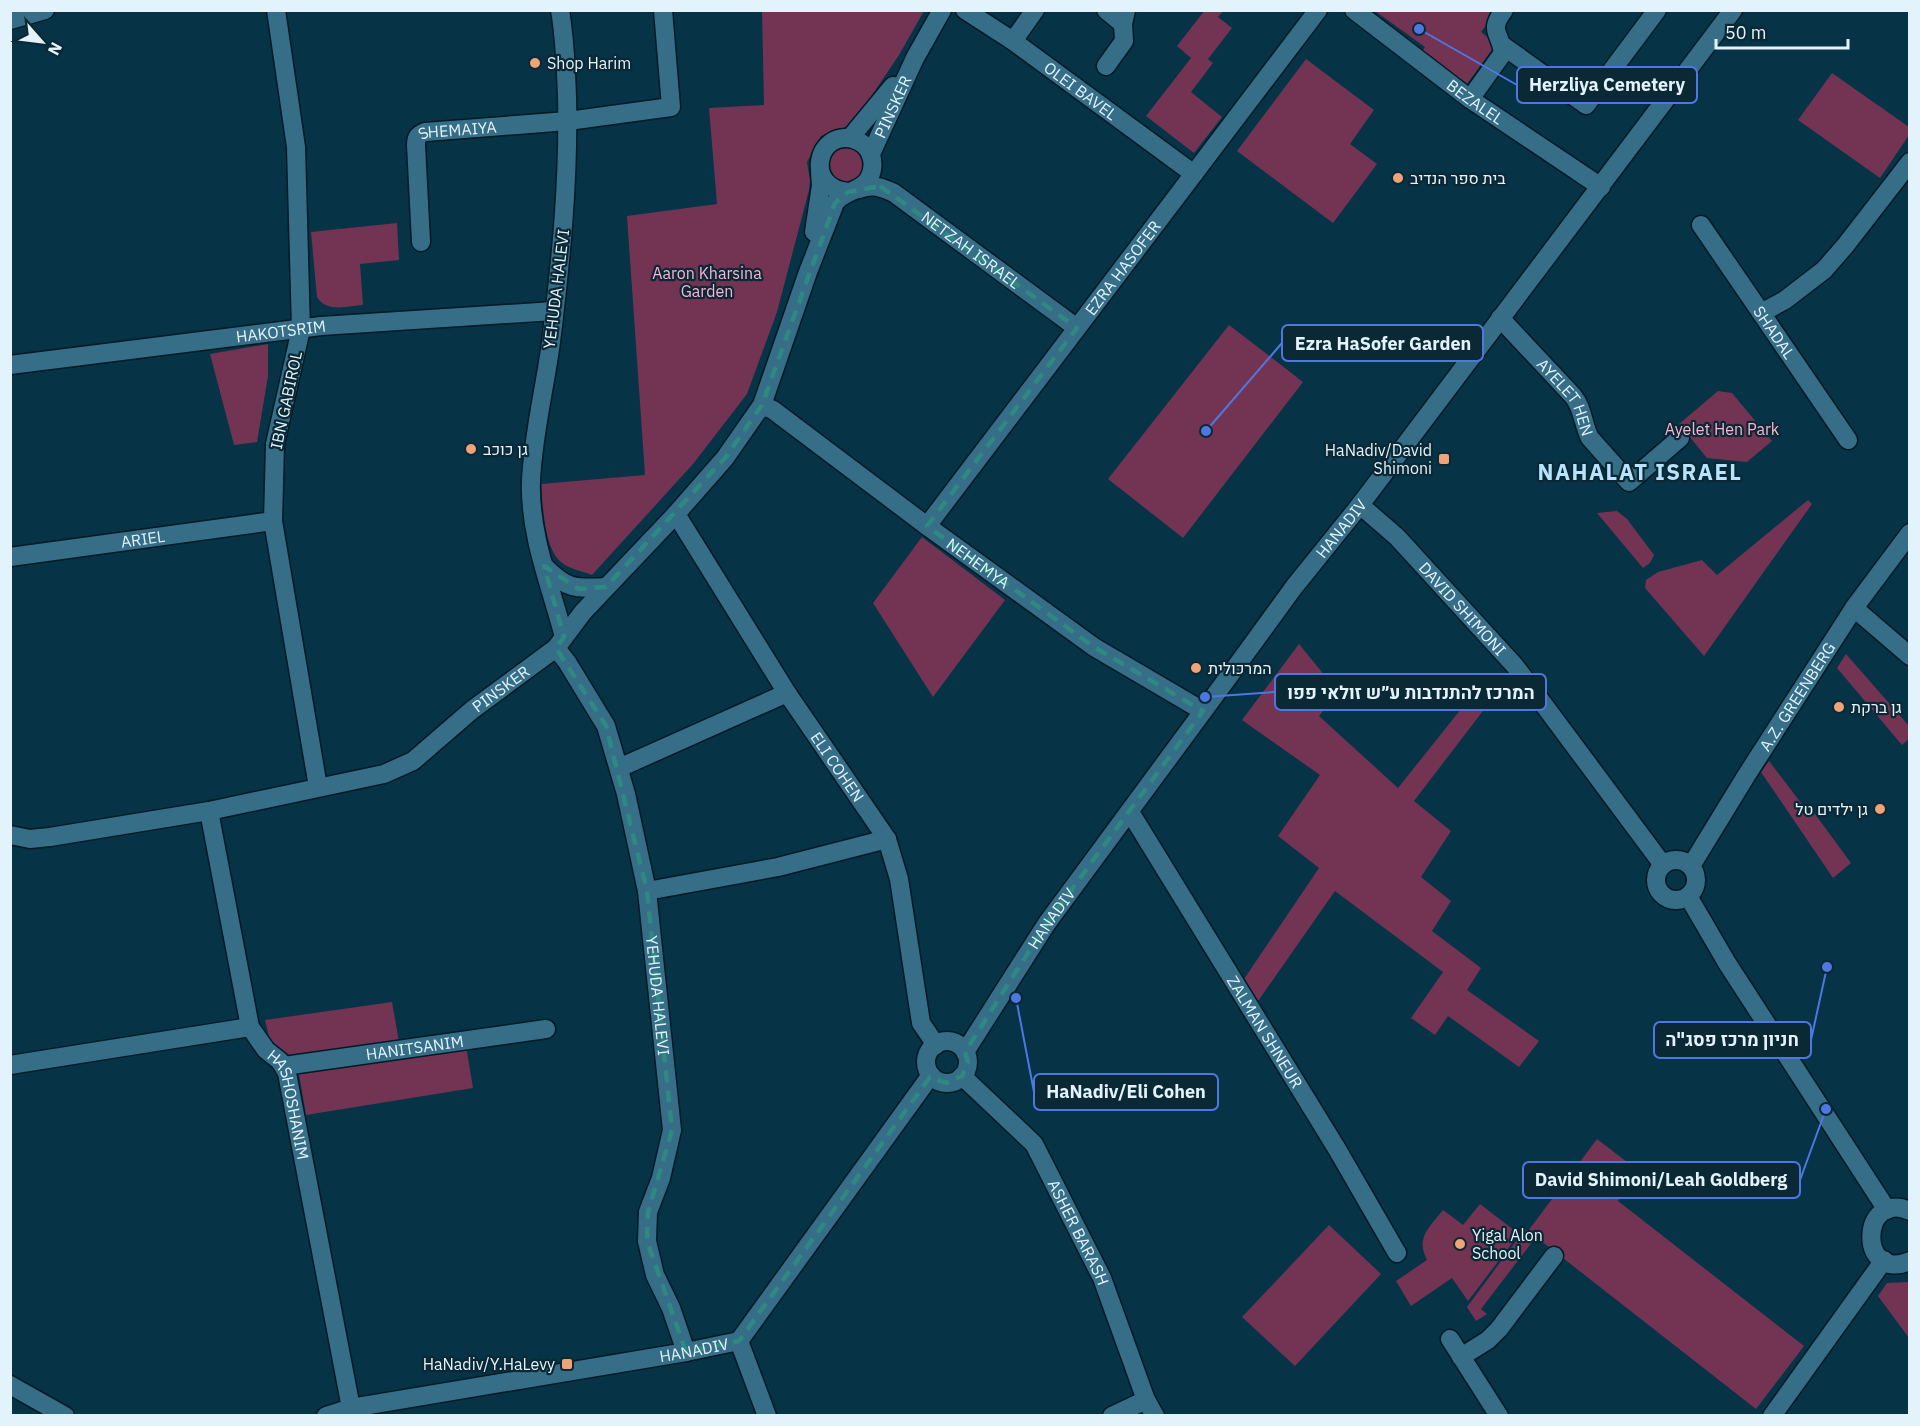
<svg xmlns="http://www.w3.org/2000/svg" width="1920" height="1426" viewBox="0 0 1920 1426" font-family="'IBM Plex Sans',Heebo,sans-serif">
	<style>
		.green { fill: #733454 }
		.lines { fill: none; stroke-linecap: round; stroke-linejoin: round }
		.minor-casing { stroke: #001a26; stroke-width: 21 }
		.minor { stroke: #366d87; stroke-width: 18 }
		.marked { fill: none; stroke: #2f8983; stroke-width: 4.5; stroke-dasharray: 12 8; stroke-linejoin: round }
		.poi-dot { fill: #efa377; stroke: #0b2835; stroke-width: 2 }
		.labels { text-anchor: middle; stroke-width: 4.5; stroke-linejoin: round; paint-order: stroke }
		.poi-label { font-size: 16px; fill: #e2f3fc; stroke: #0b2835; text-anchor: start }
		.street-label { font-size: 16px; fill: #e2f3fc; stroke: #0b2835 }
		.park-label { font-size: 16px; fill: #fcb3d4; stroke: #0b2835 }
		.district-label { font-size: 22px; font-weight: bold; letter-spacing: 1.5px; fill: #b7e4fc; stroke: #0b2835 }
		.leader { fill: none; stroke: #4e77e1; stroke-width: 2 }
		.callout-dot { fill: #4e77e1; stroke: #0b2835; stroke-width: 2 }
		.callout { fill: #0b2835; stroke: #4e77e1; stroke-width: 2 }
		.callout-label { font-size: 18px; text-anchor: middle; font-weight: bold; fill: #e2f3fc }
	</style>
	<rect width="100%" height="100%" fill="#063346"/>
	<g class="green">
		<polygon points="1205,10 1223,11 1218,17 1232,28 1208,59 1213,63 1191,92 1222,117 1194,153 1146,116 1191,58 1177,46"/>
		<path d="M 762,11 L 924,11 L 899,55 L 852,125 L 821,136 L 807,162 L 810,180 L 809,190 L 777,312 L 747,394 L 693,464 L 592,575 C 582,571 569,569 561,562 C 544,548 543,506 541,484 L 645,475 L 627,216 L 717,204 L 709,108 L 764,105 Z"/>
		<polygon points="1375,11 1497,11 1481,32 1496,44 1464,88 1420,55 1425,47"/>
		<polygon points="1306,59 1374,110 1350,144 1377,164 1333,223 1237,151"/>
		<polygon points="1832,73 1909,127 1909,135 1880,178 1798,120"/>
		<path d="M 846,143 L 864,153 L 866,174 L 850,186 L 831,180 C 824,156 825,156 846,143 Z"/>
		<path d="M 397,223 L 399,260 L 360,264 L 363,305 C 349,306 326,313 317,297 L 311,232 Z"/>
		<polygon points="1229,325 1303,382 1183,538 1108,479"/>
		<polygon points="268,344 268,376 257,442 234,445 210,354"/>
		<polygon points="1718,391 1732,393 1772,441 1747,462 1707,458 1679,424"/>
		<polygon points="1808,500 1812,504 1704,656 1645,588 1646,580 1658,572 1702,560 1717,575"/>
		<polygon points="1617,511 1627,519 1654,555 1650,563 1643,568 1597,513"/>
		<polygon points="922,537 1005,600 933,697 873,603"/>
		<polygon points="1299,644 1338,692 1319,716 1398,788 1489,674 1502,686 1414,801 1451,831 1421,877 1451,901 1432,931 1481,968 1467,990 1539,1041 1519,1067 1448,1016 1435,1035 1411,1018 1443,972 1335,891 1256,1004 1242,982 1319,868 1278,836 1320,775 1242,720"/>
		<polygon points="1846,654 1909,726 1909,739 1902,745 1837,668"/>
		<polygon points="1769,761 1811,816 1815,814 1851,863 1833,878 1761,772"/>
		<polygon points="392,1002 399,1042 290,1056 271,1045 265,1020"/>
		<polygon points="466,1046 473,1088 306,1115 299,1074"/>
		<polygon points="1597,1139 1640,1172 1618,1201 1804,1346 1756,1409 1536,1237 1481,1309 1487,1314 1476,1321 1467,1307 1525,1229 1528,1231"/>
		<path d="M 1480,1204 L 1519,1234 L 1468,1301 L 1452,1278 L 1411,1306 L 1396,1281 L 1427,1260 C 1415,1237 1430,1227 1443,1210 L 1463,1225 Z"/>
		<polygon points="1329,1225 1381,1274 1295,1366 1242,1317"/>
		<polygon points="1909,1282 1910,1282 1909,1338 1878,1296 1887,1283"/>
	</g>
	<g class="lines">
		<g class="minor-casing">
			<g id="minor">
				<polyline points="276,10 296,147 301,329 275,444 273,521 318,787"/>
				<path d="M 560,10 C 565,39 566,67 567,97 C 569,179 561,260 551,342 C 545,388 533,434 531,481 C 529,534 551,587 564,637"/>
				<path id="s1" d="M 965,10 L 1013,41 L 1194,174"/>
				<polyline points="1106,10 1123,24"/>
				<path id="s2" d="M 1354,10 L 1470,99 L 1601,187"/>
				<polyline points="10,20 45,10"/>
				<polyline points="1013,41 1035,10"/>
				<polyline points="1502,45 1586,105 1657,10"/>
				<polyline points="1106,66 1124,41 1123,24 1126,10"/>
				<path d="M 1470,99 L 1503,53 C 1500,31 1488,32 1504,10"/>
				<polyline points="850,138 893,86"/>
				<path id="s3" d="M 871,154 L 915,58 L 942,10"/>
				<path id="s4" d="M 859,189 C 873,184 881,187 894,193 L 1077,328"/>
				<path id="s5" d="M 1701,225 L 1848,440"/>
				<polyline points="814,232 821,185 820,173"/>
				<path id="s6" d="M 421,242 L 416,145 C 416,137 418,135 425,132 L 568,121 L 671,107 L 663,10"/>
				<polyline points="1761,313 1785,300 1824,270 1845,246 1910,162"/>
				<path id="s7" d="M 1500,318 L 1573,396 C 1583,408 1583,425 1590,438 L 1629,482 L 1680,438"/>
				<path id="s8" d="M 10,365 L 321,326 L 554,311"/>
				<path id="s9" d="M 762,405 L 773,410 L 927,526 L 1094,647 L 1203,711"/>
				<path id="s10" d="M 1360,505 L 1397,537 L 1515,666 L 1663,865"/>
				<path id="s11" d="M 676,514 L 787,693 L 887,839 L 899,879 L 921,1023 L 936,1045"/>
				<path id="s12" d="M 927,526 L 1318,10"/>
				<path id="s13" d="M 10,557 L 273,521"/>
				<path d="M 544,566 C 566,589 575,589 606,587"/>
				<polyline points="1854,608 1910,656"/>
				<path id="s14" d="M 556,648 L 567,662 L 606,726 L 626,794 L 647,891 L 672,1130 L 661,1178 L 648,1212 L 647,1241 L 655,1275 L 671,1308 L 686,1352"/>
				<polyline points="619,768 787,693"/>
				<path id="s15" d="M 209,811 L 250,1027 L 266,1050 L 280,1061 L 287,1073 L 351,1408"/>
				<path id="s16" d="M 1130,812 L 1337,1149 L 1397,1253"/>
				<path id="s17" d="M 10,835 L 30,839 L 50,837 L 209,811 L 384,774 L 413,761 L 472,710 L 556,648 L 583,612 L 676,514 L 725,458 L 762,405 L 808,272 L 835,203 C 844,190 860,192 868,180 C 873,172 874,162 870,153 C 867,146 860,141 853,139 C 816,130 804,188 848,192"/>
				<circle cx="1676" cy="880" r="20"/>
				<path id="s18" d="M 1691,866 L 1746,776 L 1854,608 L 1910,533"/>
				<polyline points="647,891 778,867 887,839"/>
				<polyline points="1688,896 1727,963 1887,1210"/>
				<circle cx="947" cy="1062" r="21"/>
				<path id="s19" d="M 965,1052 L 1047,923 L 1235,668 L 1294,587 L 1360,505 L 1733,10"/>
				<polyline points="10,1065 250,1027"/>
				<path id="s20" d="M 284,1066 L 546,1029"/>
				<path id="s21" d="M 962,1076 L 1034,1144 L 1102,1278 L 1146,1400 L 1155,1416"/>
				<path d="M 1910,1211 C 1860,1189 1857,1283 1910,1261"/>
				<polyline points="1450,1339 1499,1416"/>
				<polyline points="739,1341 767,1416"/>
				<polyline points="1461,1357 1488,1340 1499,1329 1554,1256"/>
				<polyline points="10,1385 65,1416"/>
				<path id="s22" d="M 326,1416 L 351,1408 L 686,1352 L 739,1341 L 931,1075"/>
				<polyline points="1112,1416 1146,1400"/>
				<polyline points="1772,1416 1884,1260"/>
			</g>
		</g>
		<use href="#minor" class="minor"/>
	</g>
	<path class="marked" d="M 880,186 L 1077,328 L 927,526 L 1094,647 L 1203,711 L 1047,923 L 965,1052 L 968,1062 L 962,1076 L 946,1083 L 930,1077 L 739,1341 L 686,1352 L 647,1241 L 648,1212 L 672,1130 L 647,891 L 606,726 L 556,648 L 564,637 L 544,566 L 579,589 L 606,587 L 725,458 L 762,405 L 835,203 L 848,192 Z"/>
	<g class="poi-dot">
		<circle cx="535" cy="63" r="6"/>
		<circle cx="1398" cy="178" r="6"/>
		<circle cx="471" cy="449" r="6"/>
		<rect x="1438" y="453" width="12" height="12" rx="3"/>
		<circle cx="1196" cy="668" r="6"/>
		<circle cx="1839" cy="707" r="6"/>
		<circle cx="1880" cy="809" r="6"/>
		<circle cx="1460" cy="1244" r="6"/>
		<rect x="561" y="1358" width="12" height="12" rx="3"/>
	</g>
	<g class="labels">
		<g class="poi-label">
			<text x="547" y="69">Shop Harim</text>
			<text x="1410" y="184">בית ספר הנדיב</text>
			<text x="483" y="455">גן כוכב</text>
			<text x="1432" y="456" text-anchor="end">HaNadiv/David<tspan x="1432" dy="18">Shimoni</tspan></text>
			<text x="1208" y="674">המרכולית</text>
			<text x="1851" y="713">גן ברקת</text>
			<text x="1868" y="815" text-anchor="end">גן ילדים טל</text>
			<text x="1472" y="1241">Yigal Alon<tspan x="1472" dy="18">School</tspan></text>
			<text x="555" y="1370" text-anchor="end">HaNadiv/Y.HaLevy</text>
		</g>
		<g class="street-label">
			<text dy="6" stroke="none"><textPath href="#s1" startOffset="141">OLEI BAVEL</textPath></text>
			<text dy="6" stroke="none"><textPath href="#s2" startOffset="152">BEZALEL</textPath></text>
			<text dy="6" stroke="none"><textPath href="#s3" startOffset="52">PINSKER</textPath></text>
			<text dy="6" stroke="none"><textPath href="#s6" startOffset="147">SHEMAIYA</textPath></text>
			<text dy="6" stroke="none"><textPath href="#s4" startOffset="132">NETZAH ISRAEL</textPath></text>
			<text dy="6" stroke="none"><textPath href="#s12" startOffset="324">EZRA HASOFER</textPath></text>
			<text transform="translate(556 289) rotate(-83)" y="6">YEHUDA HALEVI</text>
			<text dy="6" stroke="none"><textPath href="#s8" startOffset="273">HAKOTSRIM</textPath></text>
			<text dy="6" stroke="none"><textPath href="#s5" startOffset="130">SHADAL</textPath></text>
			<text dy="6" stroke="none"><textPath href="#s7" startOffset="104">AYELET HEN</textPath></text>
			<text transform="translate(286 400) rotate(-78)" y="6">IBN GABIROL</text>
			<text dy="6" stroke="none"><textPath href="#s19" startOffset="645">HANADIV</textPath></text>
			<text dy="6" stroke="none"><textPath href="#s13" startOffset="134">ARIEL</textPath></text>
			<text dy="6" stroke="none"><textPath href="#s9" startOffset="268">NEHEMYA</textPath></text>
			<text dy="6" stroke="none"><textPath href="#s10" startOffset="146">DAVID SHIMONI</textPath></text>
			<text dy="6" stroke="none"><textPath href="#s17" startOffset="526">PINSKER</textPath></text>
			<text dy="6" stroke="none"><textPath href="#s18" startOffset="200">A.Z. GREENBERG</textPath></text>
			<text dy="6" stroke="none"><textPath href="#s11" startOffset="300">ELI COHEN</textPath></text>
			<text dy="6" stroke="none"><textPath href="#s19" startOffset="159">HANADIV</textPath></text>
			<text dy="6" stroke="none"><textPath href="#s14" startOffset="368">YEHUDA HALEVI</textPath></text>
			<text dy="6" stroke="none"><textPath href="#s16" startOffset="258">ZALMAN SHNEUR</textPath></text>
			<text dy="6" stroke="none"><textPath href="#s20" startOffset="132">HANITSANIM</textPath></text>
			<text dy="6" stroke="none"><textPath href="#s15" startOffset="310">HASHOSHANIM</textPath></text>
			<text dy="6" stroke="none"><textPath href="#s21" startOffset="198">ASHER BARASH</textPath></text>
			<text dy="6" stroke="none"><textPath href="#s22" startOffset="374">HANADIV</textPath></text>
		</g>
		<g class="park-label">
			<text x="707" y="279">Aaron Kharsina<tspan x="707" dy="18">Garden</tspan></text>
			<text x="1722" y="435">Ayelet Hen Park</text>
		</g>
		<g class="district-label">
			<text x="1640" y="480">NAHALAT ISRAEL</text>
		</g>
	</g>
	<path class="leader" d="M1419 29L1517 85M1206 431L1282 343M1205 697L1275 692M1827 967L1811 1040M1016 998L1034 1092M1826 1109L1800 1180"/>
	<g class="callout-dot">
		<circle cx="1419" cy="29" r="6"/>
		<circle cx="1206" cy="431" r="6"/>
		<circle cx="1205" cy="697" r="6"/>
		<circle cx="1827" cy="967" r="6"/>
		<circle cx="1016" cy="998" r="6"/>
		<circle cx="1826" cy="1109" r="6"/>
	</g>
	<g class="callout">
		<rect x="1517" y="67" width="180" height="36" rx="6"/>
		<rect x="1282" y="325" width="201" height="36" rx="6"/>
		<rect x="1275" y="674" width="271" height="36" rx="6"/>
		<rect x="1654" y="1022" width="157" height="36" rx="6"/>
		<rect x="1034" y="1074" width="184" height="36" rx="6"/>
		<rect x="1523" y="1162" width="277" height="36" rx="6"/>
	</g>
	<g class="callout-label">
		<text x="1607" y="91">Herzliya Cemetery</text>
		<text x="1383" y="350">Ezra HaSofer Garden</text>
		<text x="1411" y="699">המרכז להתנדבות ע״ש זולאי פפו</text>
		<text x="1732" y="1046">חניון מרכז פסג"ה</text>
		<text x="1126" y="1098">HaNadiv/Eli Cohen</text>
		<text x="1661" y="1186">David Shimoni/Leah Goldberg</text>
	</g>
	<rect width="1920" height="1426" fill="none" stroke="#e2f3fc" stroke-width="24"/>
	<g transform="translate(42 42) rotate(118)" stroke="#0b2835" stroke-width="4.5" paint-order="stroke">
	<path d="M0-4.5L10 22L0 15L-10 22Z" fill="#e2f3fc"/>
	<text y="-9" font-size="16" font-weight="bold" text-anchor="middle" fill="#e2f3fc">N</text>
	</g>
	<path d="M1716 39v9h132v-9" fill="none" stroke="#e2f3fc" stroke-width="3"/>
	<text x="1725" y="39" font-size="18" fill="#e2f3fc" stroke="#0b2835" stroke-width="4.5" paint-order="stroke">50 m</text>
</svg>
